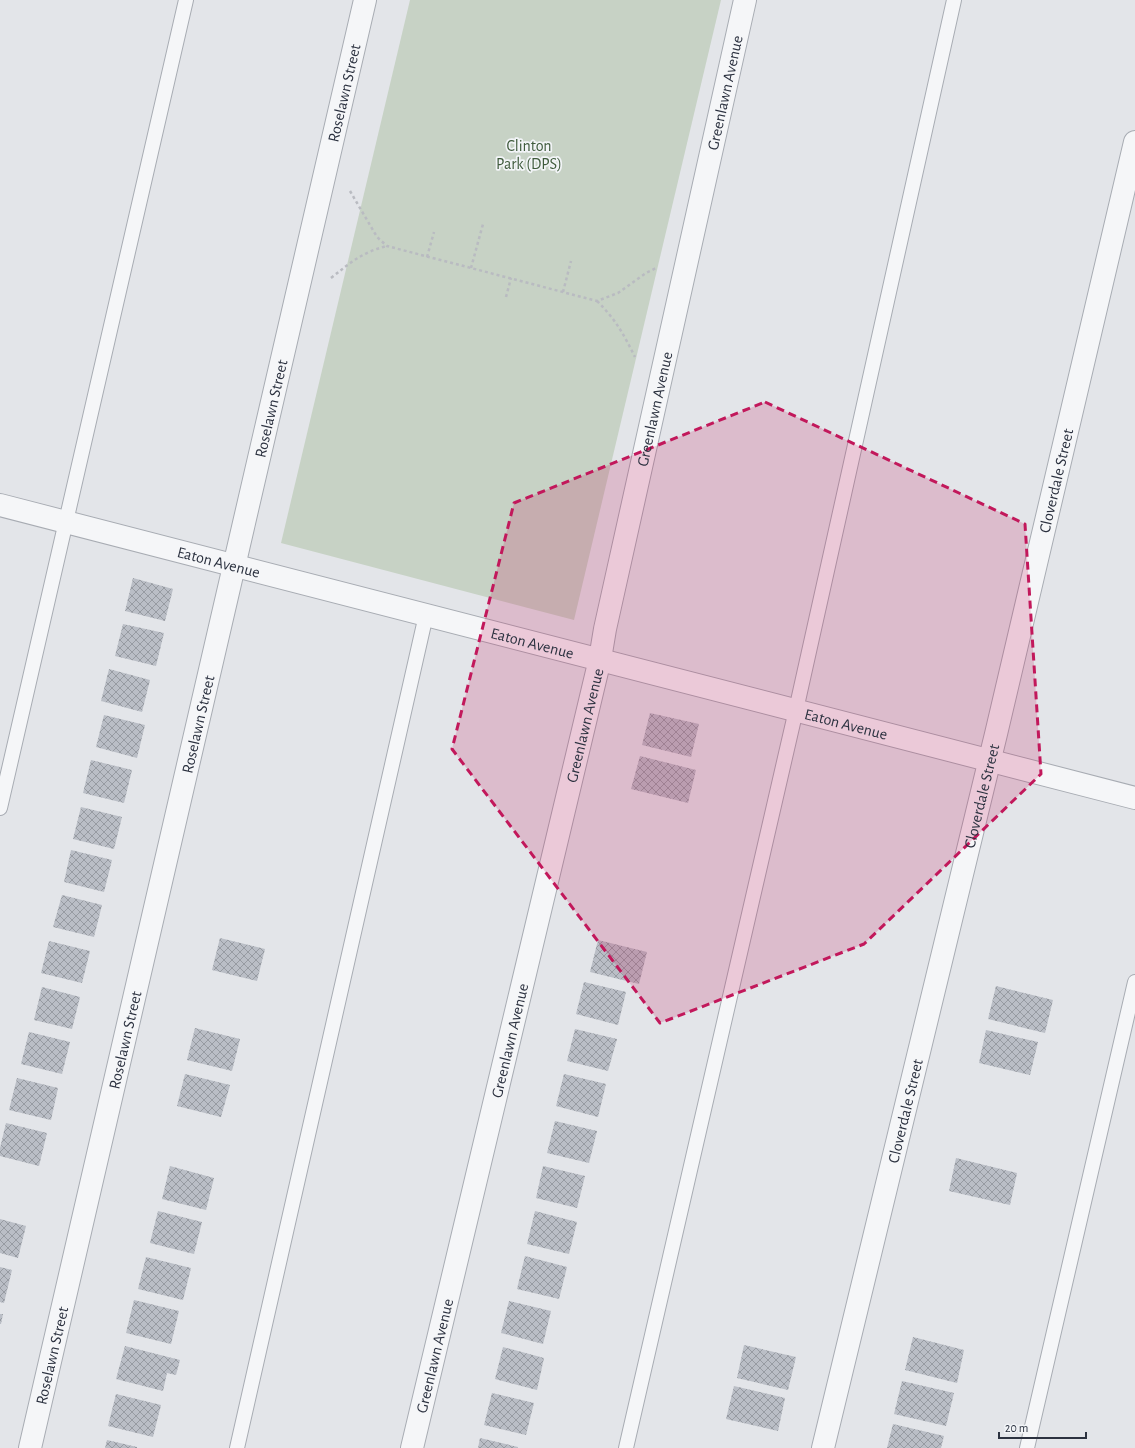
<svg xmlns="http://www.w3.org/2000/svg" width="1135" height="1448" viewBox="0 0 1135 1448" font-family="'Alegreya Sans',sans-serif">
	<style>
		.green { fill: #c7d2c5 }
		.building { fill: url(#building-cross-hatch) }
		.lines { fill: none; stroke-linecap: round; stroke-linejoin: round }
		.service-casing { stroke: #a8acb3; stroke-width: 16 }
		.minor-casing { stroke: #a8acb3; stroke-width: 24 }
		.path { stroke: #b9bbc1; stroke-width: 2.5; stroke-dasharray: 3 3; stroke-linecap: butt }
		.service { stroke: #f5f6f8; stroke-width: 14 }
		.minor { stroke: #f5f6f8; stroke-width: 22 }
		.marked { fill: #c2185b; fill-opacity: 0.2; stroke: #c2185b; stroke-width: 3; stroke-dasharray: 8 5; stroke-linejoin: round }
		.labels { text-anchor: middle; stroke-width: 3.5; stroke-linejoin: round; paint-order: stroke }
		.street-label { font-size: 16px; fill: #2c3240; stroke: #f2f4f7 }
		.park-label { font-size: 16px; fill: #3e5a3b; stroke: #f2f4f7 }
	</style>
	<defs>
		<pattern id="building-cross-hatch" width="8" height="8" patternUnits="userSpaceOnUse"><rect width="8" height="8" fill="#babec6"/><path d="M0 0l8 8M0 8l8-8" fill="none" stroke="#979ba2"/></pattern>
	</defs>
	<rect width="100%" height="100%" fill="#e3e5e9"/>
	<polygon class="green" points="410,0 721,0 574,620 281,543"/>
	<g class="building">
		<polygon points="133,578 173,589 165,621 125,611"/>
		<polygon points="123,624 164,633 156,666 115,656"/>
		<polygon points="109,669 150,680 142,712 101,701"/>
		<polygon points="650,713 699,724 691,757 642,745"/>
		<polygon points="104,715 145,725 137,758 96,747"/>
		<polygon points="640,756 696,770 688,803 631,789"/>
		<polygon points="91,760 132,770 124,803 83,793"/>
		<polygon points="81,807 122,817 114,849 73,839"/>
		<polygon points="71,850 112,860 104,892 64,882"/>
		<polygon points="62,895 102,905 94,937 53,927"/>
		<polygon points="220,938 265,949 257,981 212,970"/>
		<polygon points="598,940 647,952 639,984 590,972"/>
		<polygon points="49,941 90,951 82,983 41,973"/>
		<polygon points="584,982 626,992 618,1025 576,1014"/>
		<polygon points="996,986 1053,1000 1045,1033 988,1019"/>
		<polygon points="42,987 80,997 72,1029 34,1020"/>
		<polygon points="195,1028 240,1039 232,1071 187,1060"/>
		<polygon points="575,1029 617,1039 608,1071 567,1061"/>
		<polygon points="986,1030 1038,1042 1030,1075 979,1063"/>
		<polygon points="29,1032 70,1042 62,1074 21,1064"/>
		<polygon points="185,1074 230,1085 221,1117 177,1106"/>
		<polygon points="564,1074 606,1084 598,1117 556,1106"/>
		<polygon points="17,1078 58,1088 51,1120 9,1110"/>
		<polygon points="555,1121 597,1131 589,1163 547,1153"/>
		<polygon points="6,1123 47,1133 39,1166 0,1156 0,1148"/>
		<polygon points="956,1158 1017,1173 1010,1205 949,1191"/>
		<polygon points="170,1166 214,1178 206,1210 162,1199"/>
		<polygon points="543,1166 585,1176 577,1208 536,1198"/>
		<polygon points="158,1211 202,1222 194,1254 150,1243"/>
		<polygon points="535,1211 577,1222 569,1254 527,1244"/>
		<polygon points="0,1219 26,1226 18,1258 0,1253"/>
		<polygon points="525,1256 567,1267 559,1299 517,1289"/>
		<polygon points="146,1257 191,1268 183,1300 138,1289"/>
		<polygon points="0,1267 12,1270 4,1303 0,1302"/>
		<polygon points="134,1300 179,1311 171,1344 126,1333"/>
		<polygon points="509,1301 551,1311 543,1344 501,1333"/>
		<polygon points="0,1314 3,1314 1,1324 0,1324"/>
		<polygon points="913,1337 964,1350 957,1383 905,1370"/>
		<polygon points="744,1345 796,1357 788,1390 737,1378"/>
		<polygon points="125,1346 180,1360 176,1375 167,1373 163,1391 116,1379"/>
		<polygon points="503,1347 544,1358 537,1390 495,1379"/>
		<polygon points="902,1381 954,1393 946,1426 894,1414"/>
		<polygon points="734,1386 785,1398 778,1431 726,1419"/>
		<polygon points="492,1393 534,1403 526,1435 484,1425"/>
		<polygon points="116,1394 161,1405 153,1437 108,1426"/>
		<polygon points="893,1424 944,1436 941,1448 887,1448"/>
		<polygon points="480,1438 518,1447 518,1448 478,1448"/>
		<polygon points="107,1440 137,1447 137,1448 105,1448"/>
	</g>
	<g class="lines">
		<g class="service-casing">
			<g id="service">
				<polyline points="0,808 186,0"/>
				<polyline points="237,1448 426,615"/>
				<polyline points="626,1448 796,710 954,0"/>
				<polyline points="1027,1448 1135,982"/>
			</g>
		</g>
		<g class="minor-casing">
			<g id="minor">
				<path id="s1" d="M 0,505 L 1135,798"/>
				<path id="s2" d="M 30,1448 L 365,0"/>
				<path id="s3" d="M 412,1448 L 600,659 L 605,629 L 745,0"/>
				<path id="s4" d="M 823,1448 L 996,734 L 1135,142"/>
			</g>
		</g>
		<g class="path">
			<polyline points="350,191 377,237 387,246 597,301 618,293 646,273 656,268"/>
			<polyline points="427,257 434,232"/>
			<polyline points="471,268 483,224"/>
			<path d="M 331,278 C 350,263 362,252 387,246"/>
			<polyline points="563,292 571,261"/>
			<polyline points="506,297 511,278"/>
			<path d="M 597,301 C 616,320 623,333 635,357"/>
		</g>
		<use href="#service" class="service"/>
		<use href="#minor" class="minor"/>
	</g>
	<path class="marked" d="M 765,402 L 1025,524 L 1041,774 L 864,944 L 660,1023 L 452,749 L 514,503 Z"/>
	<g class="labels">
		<g class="street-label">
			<text dy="6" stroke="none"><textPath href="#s2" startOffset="1391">Roselawn Street</textPath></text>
			<text dy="6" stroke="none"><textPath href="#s3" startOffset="1391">Greenlawn Avenue</textPath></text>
			<text dy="6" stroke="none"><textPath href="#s2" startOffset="1067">Roselawn Street</textPath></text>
			<text dy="6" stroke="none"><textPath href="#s3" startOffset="1067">Greenlawn Avenue</textPath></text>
			<text dy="6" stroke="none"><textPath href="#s4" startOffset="995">Cloverdale Street</textPath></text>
			<text dy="6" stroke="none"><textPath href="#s1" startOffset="226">Eaton Avenue</textPath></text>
			<text dy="6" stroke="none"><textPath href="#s1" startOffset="550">Eaton Avenue</textPath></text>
			<text dy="6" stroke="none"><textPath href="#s1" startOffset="874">Eaton Avenue</textPath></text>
			<text dy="6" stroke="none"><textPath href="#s2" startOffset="743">Roselawn Street</textPath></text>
			<text dy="6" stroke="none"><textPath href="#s3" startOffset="743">Greenlawn Avenue</textPath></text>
			<text dy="6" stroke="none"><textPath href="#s4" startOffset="671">Cloverdale Street</textPath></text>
			<text dy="6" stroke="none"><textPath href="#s2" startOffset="419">Roselawn Street</textPath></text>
			<text dy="6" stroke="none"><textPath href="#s3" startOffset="419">Greenlawn Avenue</textPath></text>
			<text dy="6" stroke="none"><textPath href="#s4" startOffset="347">Cloverdale Street</textPath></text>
			<text dy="6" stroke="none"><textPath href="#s2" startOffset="95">Roselawn Street</textPath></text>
			<text dy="6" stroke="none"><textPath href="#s3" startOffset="95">Greenlawn Avenue</textPath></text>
		</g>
		<g class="park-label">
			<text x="529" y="151">Clinton<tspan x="529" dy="18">Park (DPS)</tspan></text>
		</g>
	</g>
	<path d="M999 1432v6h87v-6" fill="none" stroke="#2c3240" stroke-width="2"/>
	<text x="1005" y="1432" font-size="12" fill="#2c3240" stroke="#f2f4f7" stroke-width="3" paint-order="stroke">20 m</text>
</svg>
